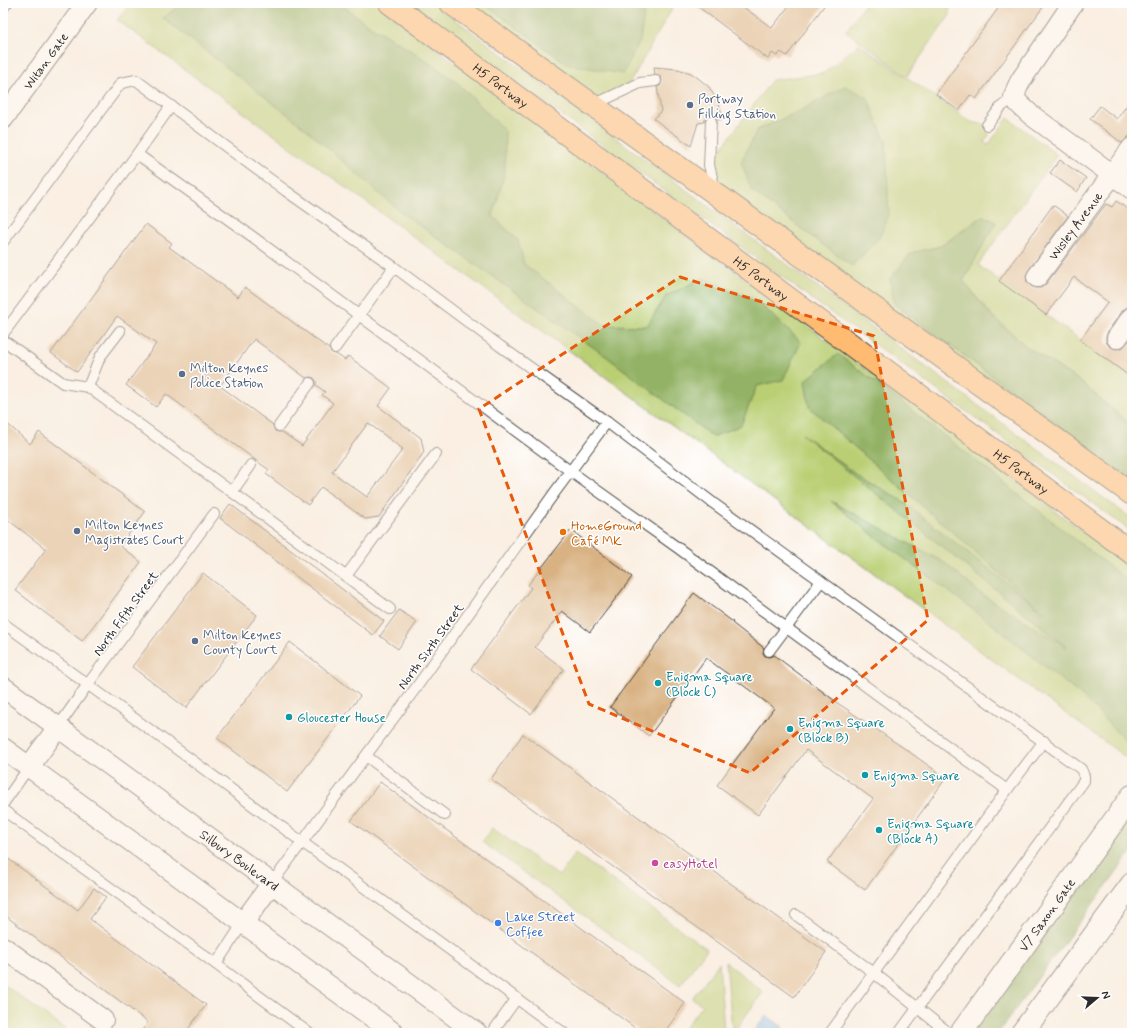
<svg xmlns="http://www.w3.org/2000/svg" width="1135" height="1036" viewBox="0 0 1135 1036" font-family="Mynerve,sans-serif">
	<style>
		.green { fill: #bacf73; stroke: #727d4f; fill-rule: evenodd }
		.forest { fill: #93b265; stroke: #5f6e48 }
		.water { fill: #73b6e9; stroke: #4f708a }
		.building { fill: #d9b283; fill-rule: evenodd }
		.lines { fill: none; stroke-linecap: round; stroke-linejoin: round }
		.service-casing { stroke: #4a4846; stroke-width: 12 }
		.minor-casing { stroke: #4a4846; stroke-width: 22 }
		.tertiary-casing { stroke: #4a4846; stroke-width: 24 }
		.primary-casing { stroke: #4a4846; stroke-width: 24 }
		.service { stroke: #fff; stroke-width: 10 }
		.minor { stroke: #fff; stroke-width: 20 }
		.tertiary { stroke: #fff; stroke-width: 22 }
		.primary { stroke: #febb71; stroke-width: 22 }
		.marked { fill: none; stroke: #e8590c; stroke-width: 3; stroke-dasharray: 8 5; stroke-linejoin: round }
		.service-dot { fill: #5c6f8a; stroke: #fff; stroke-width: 1.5 }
		.food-dot { fill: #e8710a; stroke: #fff; stroke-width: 1.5 }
		.culture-dot { fill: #0f9aa8; stroke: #fff; stroke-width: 1.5 }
		.hotel-dot { fill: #d1479c; stroke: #fff; stroke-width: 1.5 }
		.shop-dot { fill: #3f7fe0; stroke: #fff; stroke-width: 1.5 }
		.labels { text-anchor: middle; stroke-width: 3; stroke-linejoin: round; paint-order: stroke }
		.street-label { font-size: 13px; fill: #2b2b2b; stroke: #fff }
		.service-label { font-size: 13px; fill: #4e5e75; stroke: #fff; text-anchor: start }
		.food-label { font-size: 13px; fill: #c56008; stroke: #fff; text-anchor: start }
		.culture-label { font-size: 13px; fill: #0d838f; stroke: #fff; text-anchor: start }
		.hotel-label { font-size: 13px; fill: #b23c85; stroke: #fff; text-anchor: start }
		.shop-label { font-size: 13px; fill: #366cbe; stroke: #fff; text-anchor: start }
	</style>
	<rect width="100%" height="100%" fill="#fff"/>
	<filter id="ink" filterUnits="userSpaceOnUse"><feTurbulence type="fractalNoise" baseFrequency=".025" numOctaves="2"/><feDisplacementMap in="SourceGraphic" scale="8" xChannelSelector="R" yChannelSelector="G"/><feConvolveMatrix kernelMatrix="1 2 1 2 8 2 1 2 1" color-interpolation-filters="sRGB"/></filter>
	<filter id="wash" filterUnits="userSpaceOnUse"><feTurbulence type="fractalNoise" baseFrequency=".012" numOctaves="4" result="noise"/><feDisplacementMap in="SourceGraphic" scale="16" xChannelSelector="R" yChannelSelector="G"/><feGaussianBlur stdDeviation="0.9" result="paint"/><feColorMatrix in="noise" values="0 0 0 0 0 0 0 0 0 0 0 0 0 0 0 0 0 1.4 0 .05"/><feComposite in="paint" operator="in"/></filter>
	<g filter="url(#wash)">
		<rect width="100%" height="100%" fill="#faefe2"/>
		<g class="green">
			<polygon points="131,3 375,3 1132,568 1132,762 117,20"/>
			<polygon points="409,3 433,3 1132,519 1132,532 790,283"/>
			<polygon points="451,3 483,3 498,13 642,21 646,3 672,3 673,7 625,91 593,105"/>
			<polygon points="866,3 949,3 950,15 907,76 846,31"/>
			<path d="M 859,44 L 971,122 L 987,125 L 989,135 L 984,142 L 988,145 L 1008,118 L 1057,155 L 978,265 L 1132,378 L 1132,426 L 1078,380 L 1027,347 L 991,315 L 963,281 L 995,222 L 983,216 L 941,246 L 911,253 L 894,304 L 1132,479 L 1132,494 L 715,194 L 709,165 L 772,80 L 824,73 ZM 800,111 L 852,266 L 757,130 Z"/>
			<polygon points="492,828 559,876 575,853 707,949 680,985 482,842"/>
			<polygon points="726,962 763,992 736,1029 732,1029"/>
			<polygon points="719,963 724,1031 703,1033 681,1033 702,1005 692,998"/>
			<polygon points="3,984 70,1033 3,1033"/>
		</g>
		<g class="forest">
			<polygon points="183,3 339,3 367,24 415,53 458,83 505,131 505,172 493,216 518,240 524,264 604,325 647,326 666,296 703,278 755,299 801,342 783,380 757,386 741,425 713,437 607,357 398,210 305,128 163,18"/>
			<polygon points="483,3 646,3 640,41 623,74 567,64"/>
			<polygon points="845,86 867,97 886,142 889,216 879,238 852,266 811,236 752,191 741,162 757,130 800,111"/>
			<polygon points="983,216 996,222 963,281 991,315 1027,347 1078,380 1132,426 1132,479 894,304 890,279 911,253 941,246"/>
			<polygon points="838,354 882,387 1128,581 1132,588 1132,741 1129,745 1084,698 996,627 873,535 831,501 945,563 981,594 1067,647 802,434 855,473 901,500 1044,612 809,407 805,381"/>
			<polygon points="1132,816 1132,851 998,1033 973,1033"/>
		</g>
		<polygon class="water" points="766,1015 783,1027 778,1033 757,1033 754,1031"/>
		<g id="blocks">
			<g class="building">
				<polygon points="693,3 738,3 772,28 791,3 826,3 787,56 781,52 777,56 772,53 768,59"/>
				<polygon points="1002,3 1046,3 976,99 970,95 959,111 936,94"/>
				<polygon points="654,67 677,69 691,73 698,78 709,87 718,102 724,119 717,120 715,116 711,115 706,117 704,122 698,123 691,146 654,119 661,111 657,87 660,86 662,81 661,77 655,75"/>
				<polygon points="1132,98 1132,133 1122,143 1090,119 1100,106 1117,119"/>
				<polygon points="1060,160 1086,178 1077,192 1050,173"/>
				<polygon points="1116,201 1132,212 1132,306 1127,307 1123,310 1108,331 1106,337 1106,342 1110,347 1116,349 1122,348 1132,337 1132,378 1080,340 1108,302 1074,277 1046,315 999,281 1053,205 1068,216 1028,271 1026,276 1027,282 1031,286 1035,288 1041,288 1046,284 1106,204 1112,207"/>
				<path d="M 146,224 L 172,243 L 169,247 L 238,297 L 245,287 L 329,349 L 332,353 L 336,354 L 345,360 L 348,356 L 391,388 L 378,406 L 421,438 L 424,452 L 379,517 L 365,519 L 321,487 L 308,505 L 266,474 L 269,470 L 166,394 L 156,407 L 126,385 L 156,344 L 117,316 L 77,372 L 51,353 ZM 254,339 L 306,378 L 310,377 L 314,378 L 316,381 L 316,385 L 325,392 L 322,395 L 333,403 L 302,446 L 282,432 L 279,432 L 275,431 L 273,425 L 220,386 ZM 368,423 L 403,449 L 367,497 L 332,472 Z"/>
				<polygon points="3,420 30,444 39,432 145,512 120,546 141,562 82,641 15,590 46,549 3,516"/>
				<polygon points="230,504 384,621 373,635 220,518"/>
				<polygon points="571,530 632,577 590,632 562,611 535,647 564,669 531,714 471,669 531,588 528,585"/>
				<polygon points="203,573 257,615 186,708 132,667"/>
				<polygon points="694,593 733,622 732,623 764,648 763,653 765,656 769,657 774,655 839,704 908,751 946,778 865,890 827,862 873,799 806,750 758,815 717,785 774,708 706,658 649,736 610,707"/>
				<polygon points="399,610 417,622 398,649 380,636"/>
				<polygon points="290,642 360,696 287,792 217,738"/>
				<polygon points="523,734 826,952 794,997 491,779"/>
				<polygon points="380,782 685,1003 664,1033 642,1033 351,821"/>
				<polygon points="3,855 78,910 94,888 106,897 90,919 206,1005 185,1033 140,1033 148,1022 3,914"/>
			</g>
		</g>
	</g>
	<g filter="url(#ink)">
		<use href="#blocks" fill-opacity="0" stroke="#4a4846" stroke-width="1"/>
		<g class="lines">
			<g class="service-casing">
				<g id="service">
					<polyline points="3,8 7,3"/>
					<polyline points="593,105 640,83 656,81"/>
					<polyline points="711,121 709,165 715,190"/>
					<polyline points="987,125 1001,107 1014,97"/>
					<polyline points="137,154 253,237 570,471 678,548 1007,790 1044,741"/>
					<polyline points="3,242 121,83 136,80 286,191 394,267 500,346 607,422 713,503 821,581 1081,769 1084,776 1084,781 899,1033"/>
					<polyline points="3,334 137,154 171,106"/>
					<polyline points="3,340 63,383 88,387 232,492 390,609"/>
					<polyline points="335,348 394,267"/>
					<polyline points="88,387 100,357 120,331"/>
					<polyline points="279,426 310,383"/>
					<polyline points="232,492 251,465"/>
					<polyline points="346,576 436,454"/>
					<polyline points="3,623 193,761 302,842 564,1033"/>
					<polyline points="769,651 821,581"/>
					<polyline points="58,727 88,684 214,514"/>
					<polyline points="366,756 445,815"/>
					<polyline points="3,804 29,767"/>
					<polyline points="3,810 202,954 309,1033"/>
					<polyline points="272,883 418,685 555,492 607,422"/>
					<polyline points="796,915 874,973 949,1033"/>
					<polyline points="216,964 243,923"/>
					<polyline points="492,1033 517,998"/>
					<polyline points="830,1033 1007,790"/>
				</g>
			</g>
			<g class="minor-casing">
				<g id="minor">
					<polyline points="1073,3 1021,80 1017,88 1014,97 1019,104 1031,115 1132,189"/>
					<path id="s1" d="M 3,119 L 87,3"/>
					<path id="s2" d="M 1037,277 L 1132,148"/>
					<polyline points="1117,338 1132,317"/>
					<path id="s3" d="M 3,687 L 477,1033"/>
					<polyline points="3,748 394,1033"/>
					<polyline points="29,767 58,727"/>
					<polyline points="243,923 272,883"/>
					<polyline points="3,947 103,1020"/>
				</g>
			</g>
			<g class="tertiary-casing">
				<g id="tertiary">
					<path id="s4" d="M 961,1033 L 1132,796"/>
					<polyline points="1022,1033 1132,884"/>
				</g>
			</g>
			<g class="primary-casing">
				<g id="primary">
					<path id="s5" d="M 390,3 L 1132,553"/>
					<polyline points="451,3 1132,494"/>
				</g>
			</g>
			<use href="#service" class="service"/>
			<use href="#minor" class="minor"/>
			<use href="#tertiary" class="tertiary"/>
			<use href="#primary" class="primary"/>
		</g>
	</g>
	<path d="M0 0H1135V1036H0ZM 680,277 L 874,336 L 928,620 L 750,773 L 589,704 L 479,409 Z" fill="#faefe2" fill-opacity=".55" fill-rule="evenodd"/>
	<path class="marked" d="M 680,277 L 874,336 L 928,620 L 750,773 L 589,704 L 479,409 Z"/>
	<g class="service-dot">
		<circle cx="690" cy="105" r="4"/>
		<circle cx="182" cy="374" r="4"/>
		<circle cx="77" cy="531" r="4"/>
		<circle cx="195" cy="641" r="4"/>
	</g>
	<circle class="food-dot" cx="563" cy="532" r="4"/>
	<g class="culture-dot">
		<circle cx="658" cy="683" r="4"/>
		<circle cx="289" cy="717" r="4"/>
		<circle cx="790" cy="729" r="4"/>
		<circle cx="865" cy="775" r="4"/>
		<circle cx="879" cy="830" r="4"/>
	</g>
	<circle class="hotel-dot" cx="655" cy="863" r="4"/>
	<circle class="shop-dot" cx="498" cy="923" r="4"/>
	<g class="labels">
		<g class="street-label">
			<text dy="5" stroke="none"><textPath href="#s1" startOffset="72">Witan Gate</textPath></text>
			<text dy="5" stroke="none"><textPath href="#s5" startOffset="138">H5 Portway</textPath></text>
			<text dy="5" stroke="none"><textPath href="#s2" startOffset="64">Wisley Avenue</textPath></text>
			<text dy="5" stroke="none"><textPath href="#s5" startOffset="462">H5 Portway</textPath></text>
			<text dy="5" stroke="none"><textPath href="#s5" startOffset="786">H5 Portway</textPath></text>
			<text transform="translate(125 613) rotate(-54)" y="5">North Fifth Street</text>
			<text transform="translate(430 646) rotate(-54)" y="5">North Sixth Street</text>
			<text dy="5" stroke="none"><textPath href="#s3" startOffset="293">Silbury Boulevard</textPath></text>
			<text dy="5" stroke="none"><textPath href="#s4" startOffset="146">V7 Saxon Gate</textPath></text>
		</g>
		<g class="service-label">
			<text x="698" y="103">Portway<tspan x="698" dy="15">Filling Station</tspan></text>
			<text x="190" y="372">Milton Keynes<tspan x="190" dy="15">Police Station</tspan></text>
			<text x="85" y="529">Milton Keynes<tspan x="85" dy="15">Magistrates Court</tspan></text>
			<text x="203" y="639">Milton Keynes<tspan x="203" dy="15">County Court</tspan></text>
		</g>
		<g class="food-label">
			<text x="571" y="530">HomeGround<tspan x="571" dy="15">Café MK</tspan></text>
		</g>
		<g class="culture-label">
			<text x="666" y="681">Enigma Square<tspan x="666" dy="15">(Block C)</tspan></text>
			<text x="297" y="722">Gloucester House</text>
			<text x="798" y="727">Enigma Square<tspan x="798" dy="15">(Block B)</tspan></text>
			<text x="873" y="780">Enigma Square</text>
			<text x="887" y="828">Enigma Square<tspan x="887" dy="15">(Block A)</tspan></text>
		</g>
		<g class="hotel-label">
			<text x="663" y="868">easyHotel</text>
		</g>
		<g class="shop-label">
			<text x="506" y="921">Lake Street<tspan x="506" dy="15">Coffee</tspan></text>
		</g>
	</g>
	<rect width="1135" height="1036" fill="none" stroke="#fff" stroke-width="16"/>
	<g transform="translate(1097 998) rotate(71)" stroke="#ffffff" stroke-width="3" paint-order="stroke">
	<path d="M0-3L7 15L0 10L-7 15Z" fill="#2b2b2b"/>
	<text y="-6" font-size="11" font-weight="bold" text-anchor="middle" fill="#2b2b2b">N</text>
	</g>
</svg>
